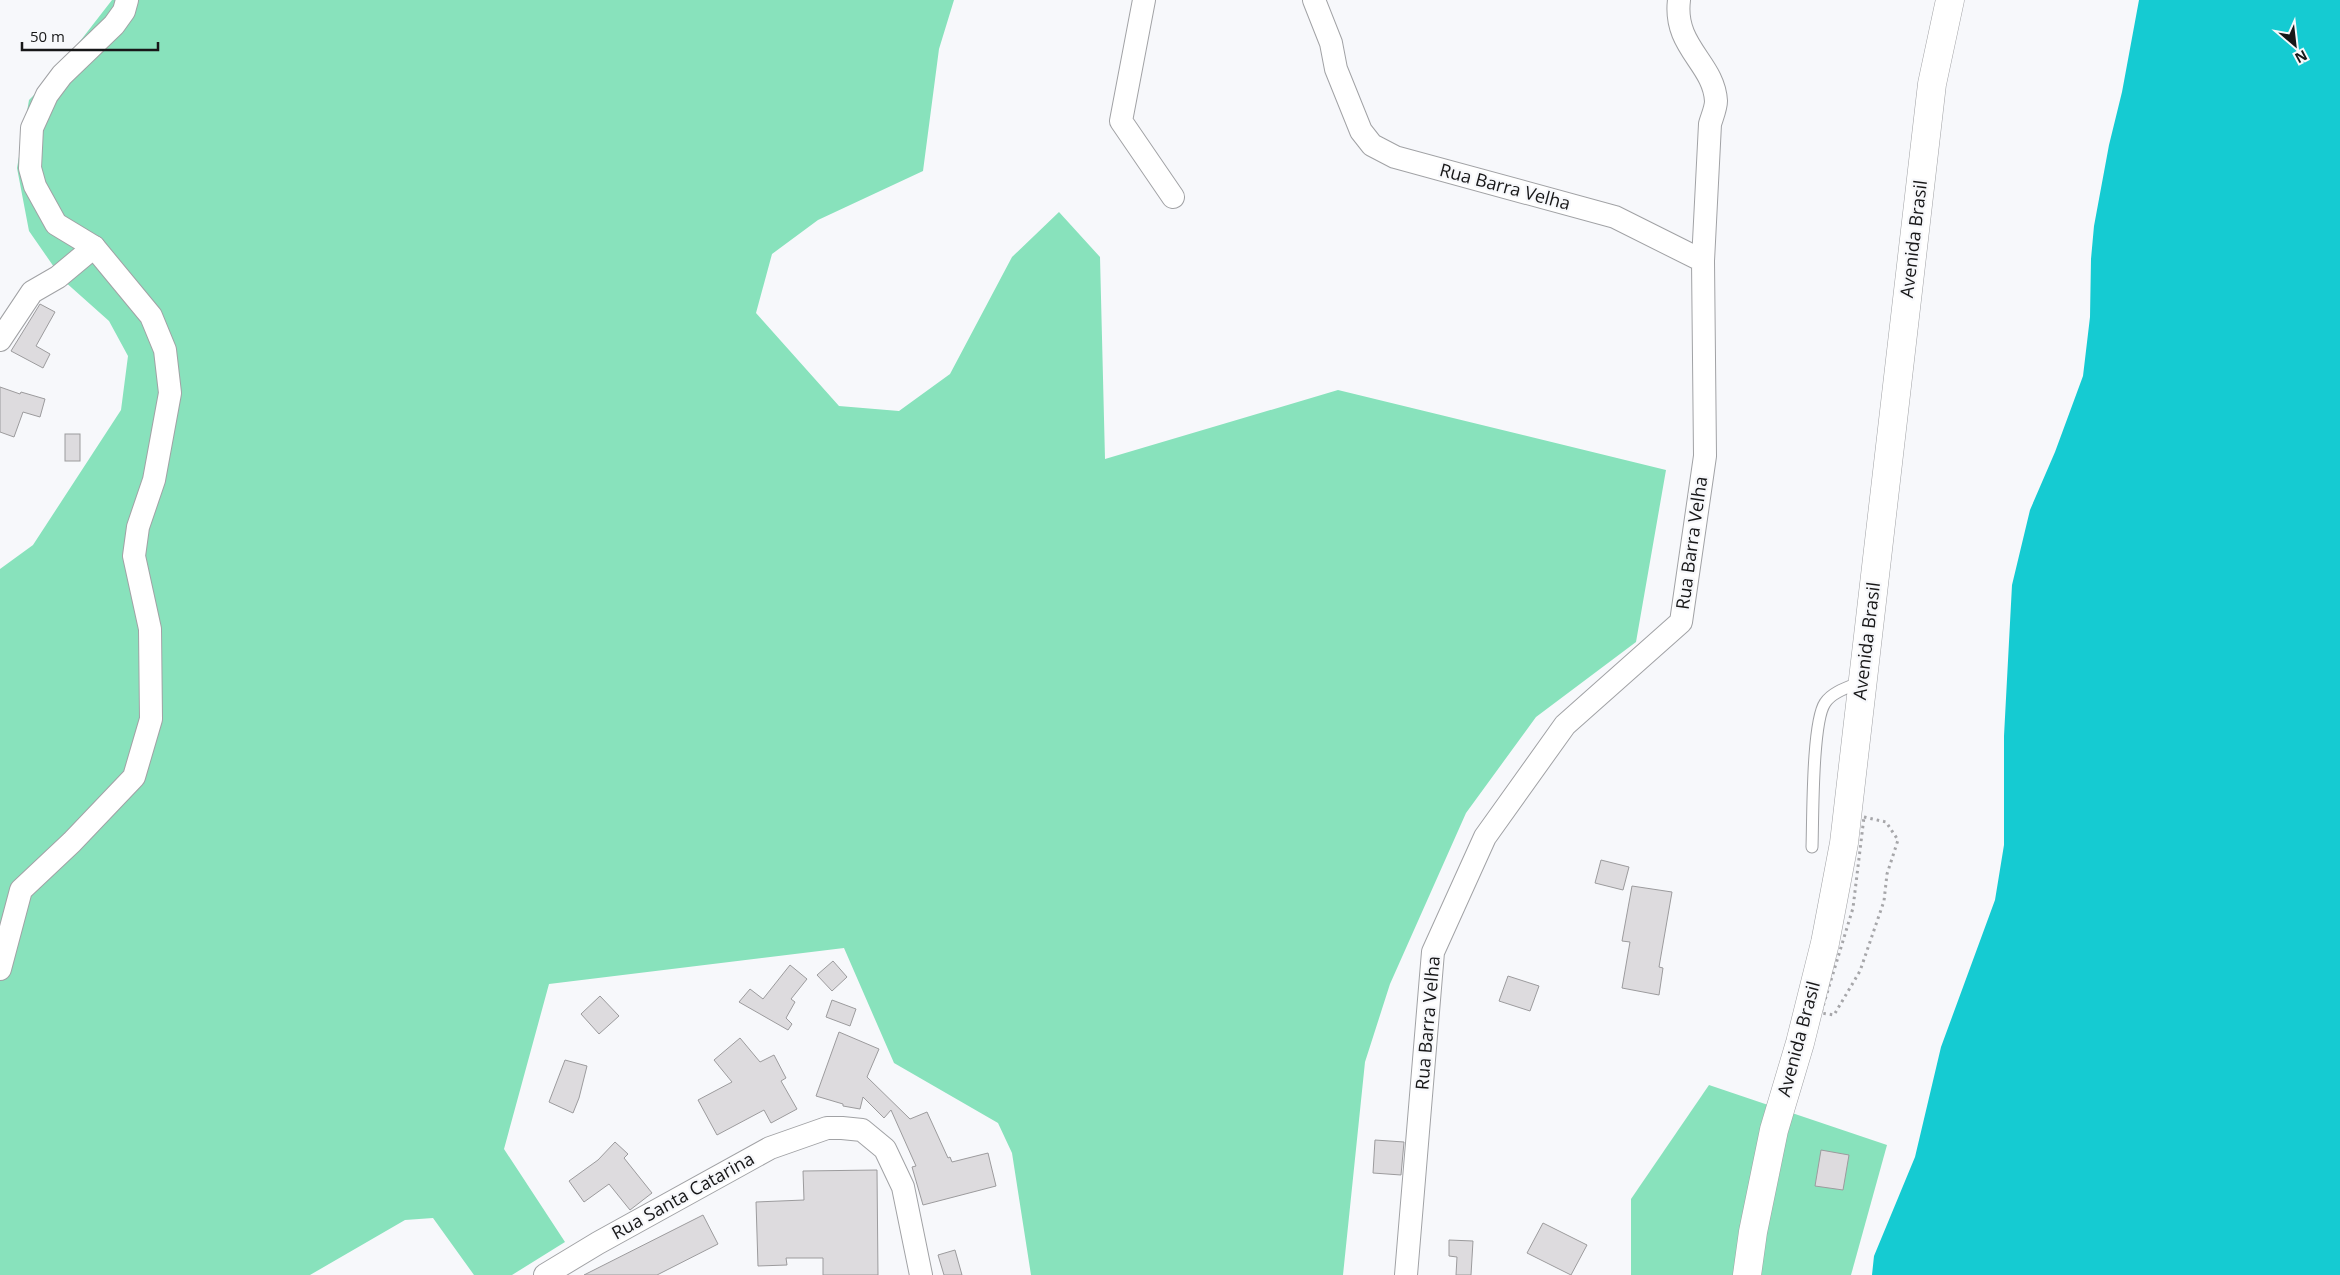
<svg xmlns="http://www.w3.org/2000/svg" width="2340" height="1275" viewBox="0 0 2340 1275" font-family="'Open Sans',sans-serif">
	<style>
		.green { fill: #88e2bc }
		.water { fill: #15cbd2 }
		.building { fill: #dddbde; stroke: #9c9b9d }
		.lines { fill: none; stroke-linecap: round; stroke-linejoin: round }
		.service-casing { stroke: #a1a2a5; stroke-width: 13 }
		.minor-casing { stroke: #a1a2a5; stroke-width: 24 }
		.secondary-casing { stroke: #a1a2a5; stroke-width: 29 }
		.path { stroke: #a6a6a9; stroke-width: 3; stroke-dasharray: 2.5 4; stroke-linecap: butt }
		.service { stroke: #fff; stroke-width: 11 }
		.minor { stroke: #fff; stroke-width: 22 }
		.secondary { stroke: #fff; stroke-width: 28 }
		.labels { text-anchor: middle; stroke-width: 4.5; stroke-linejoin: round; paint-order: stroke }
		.street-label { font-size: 18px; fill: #171718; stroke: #f7f8fb }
	</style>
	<rect width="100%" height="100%" fill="#f7f8fb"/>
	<g class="green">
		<polygon points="112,0 954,0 939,49 923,171 818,220 772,254 756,313 839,406 899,411 950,374 1012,257 1059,212 1100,257 1105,459 1338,390 1666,470 1636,642 1536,717 1466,813 1390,984 1365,1062 1343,1275 1031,1275 1012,1153 998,1123 894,1063 844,948 549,984 504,1149 565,1242 512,1275 474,1275 433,1218 405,1220 310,1275 0,1275 0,569 33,545 121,410 128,356 109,321 63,280 29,231 17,168 29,100 53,76"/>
		<polygon points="1709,1085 1887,1145 1851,1275 1631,1275 1631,1199"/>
	</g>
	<polygon class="water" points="2139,0 2340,0 2340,1275 1872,1275 1874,1256 1915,1157 1941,1047 1995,900 2004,845 2004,736 2012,585 2030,510 2055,452 2083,376 2090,317 2091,259 2094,226 2109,145 2122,92"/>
	<g class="building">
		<polygon points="40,304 55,312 36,346 50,354 43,368 11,351"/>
		<polygon points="0,387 20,394 21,392 45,399 40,417 23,412 14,437 0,432"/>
		<rect x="65" y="434" width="15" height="27"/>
		<polygon points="1601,860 1629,867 1623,890 1595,883"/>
		<polygon points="1632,886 1672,892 1659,967 1663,968 1659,995 1622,988 1630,942 1622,941"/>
		<polygon points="833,961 847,977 832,991 817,975"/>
		<polygon points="790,965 807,979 791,999 795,1002 786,1018 792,1024 788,1030 739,1002 750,989 763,999"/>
		<polygon points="1508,976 1539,986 1530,1011 1499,1001"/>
		<polygon points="600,996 619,1016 599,1034 581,1014"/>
		<polygon points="832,1000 856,1009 850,1026 826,1017"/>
		<polygon points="839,1032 879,1049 867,1077 910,1119 927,1112 948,1158 950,1157 952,1162 988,1153 996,1186 923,1205 912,1167 916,1166 891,1110 884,1118 863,1097 860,1109 843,1106 843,1104 816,1096"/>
		<polygon points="740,1038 760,1062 774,1055 786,1078 781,1081 797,1109 771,1123 764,1110 717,1135 698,1100 732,1082 714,1060"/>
		<polygon points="565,1060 587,1066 579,1098 573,1113 549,1102"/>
		<polygon points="1375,1140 1404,1142 1401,1175 1373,1173"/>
		<polygon points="615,1142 628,1154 624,1158 652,1193 630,1210 609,1184 584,1202 569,1181 598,1160"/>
		<polygon points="1821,1150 1849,1155 1843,1190 1815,1186"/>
		<polygon points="877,1170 878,1275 823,1275 823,1258 786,1258 787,1265 758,1266 756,1202 804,1200 803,1171"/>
		<polygon points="703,1215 718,1244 657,1275 584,1275"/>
		<polygon points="1543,1223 1587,1245 1571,1275 1527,1253"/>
		<polygon points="1449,1240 1473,1241 1471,1275 1456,1275 1457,1257 1449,1256"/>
		<polygon points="955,1250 962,1275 944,1275 938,1255"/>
	</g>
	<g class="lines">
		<g class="service-casing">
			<path id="service" d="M 1812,847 C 1813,819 1812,722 1825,703 C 1832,692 1849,687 1861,682"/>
		</g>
		<g class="minor-casing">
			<g id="minor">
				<polyline points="1144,0 1121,121 1173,197"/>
				<polyline points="1314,0 1331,43 1336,69 1361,131 1372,145 1395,157 1615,217 1703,261 1705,456 1681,622 1565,725 1485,837 1433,952 1406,1275"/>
				<path d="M 1679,0 C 1673,47 1714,63 1716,101 C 1716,108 1712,117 1710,124 L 1703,261"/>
				<polyline points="0,340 32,292 58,277 94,247"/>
				<polyline points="0,969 21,890 72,842 134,777 151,719 150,629 134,556 138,527 154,480 170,393 165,350 151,316 94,247 56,224 35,186 30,168 32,128 47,95 62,75 114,25 124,11 127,0"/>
				<polyline points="545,1275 598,1243 770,1148 827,1128 842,1128 862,1130 885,1149 903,1187 921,1275"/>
			</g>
		</g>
		<g class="secondary-casing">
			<polyline id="secondary" points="1747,1275 1753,1232 1774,1130 1800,1043 1825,943 1844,843 1932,84 1950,0"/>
		</g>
		<polygon class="path" points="1864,817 1886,822 1898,840 1887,874 1884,901 1860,971 1834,1015 1821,1013 1853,908"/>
		<use href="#service" class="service"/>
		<use href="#minor" class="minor"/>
		<use href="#secondary" class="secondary"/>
	</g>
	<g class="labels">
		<g class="street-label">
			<text transform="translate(1505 187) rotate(15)" y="6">Rua Barra Velha</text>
			<text transform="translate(1914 239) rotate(-83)" y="6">Avenida Brasil</text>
			<text transform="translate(1692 543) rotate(-82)" y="6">Rua Barra Velha</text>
			<text transform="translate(1867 641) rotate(-83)" y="6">Avenida Brasil</text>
			<text transform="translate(1428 1023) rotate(-85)" y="6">Rua Barra Velha</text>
			<text transform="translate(1799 1039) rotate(-75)" y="6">Avenida Brasil</text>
			<text transform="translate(683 1196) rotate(-29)" y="6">Rua Santa Catarina</text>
		</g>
	</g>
	<g transform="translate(2295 45) rotate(152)" stroke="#f7f8fb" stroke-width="4" paint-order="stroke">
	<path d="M0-4L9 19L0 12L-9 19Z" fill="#171718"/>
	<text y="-8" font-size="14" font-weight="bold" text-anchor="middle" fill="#171718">N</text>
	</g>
	<path d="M22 42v8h136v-8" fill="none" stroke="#171718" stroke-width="2.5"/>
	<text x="30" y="42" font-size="15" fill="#171718" stroke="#f7f8fb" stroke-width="4" paint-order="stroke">50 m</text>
</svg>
